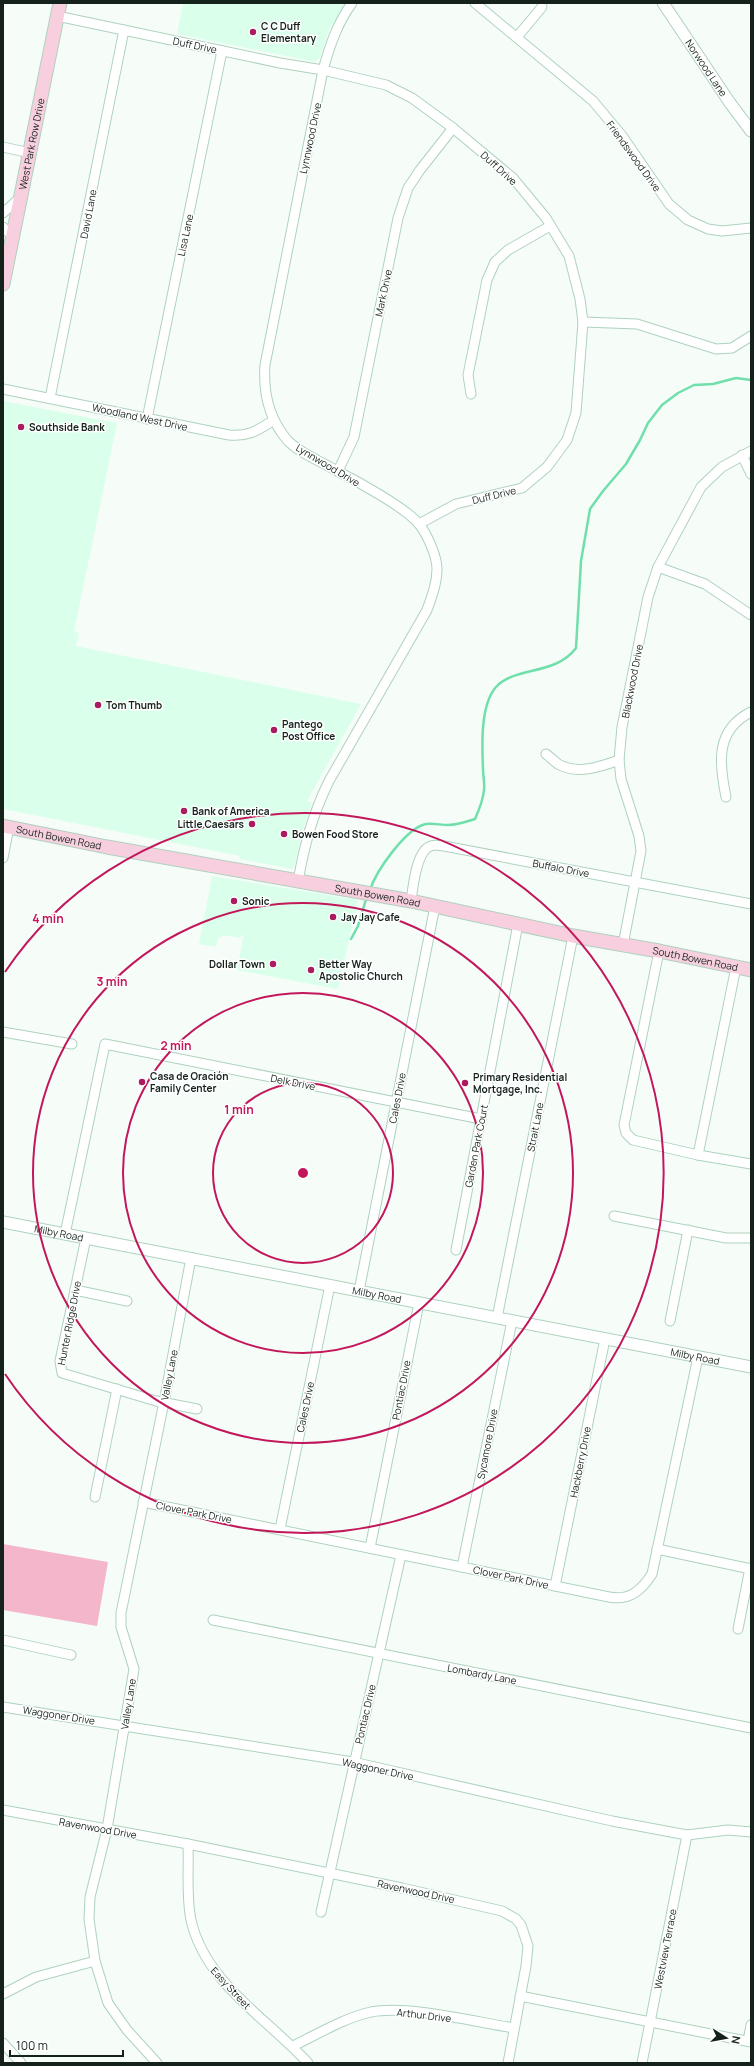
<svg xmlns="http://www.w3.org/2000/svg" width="754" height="2066" viewBox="0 0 754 2066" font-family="Manrope,sans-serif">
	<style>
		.built { fill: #daffea }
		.green { fill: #f4b6ca }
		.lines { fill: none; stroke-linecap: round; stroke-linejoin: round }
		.stream { stroke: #70dfab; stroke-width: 2.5 }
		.minor-casing { stroke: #aed2be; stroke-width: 11 }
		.tertiary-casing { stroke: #aed2be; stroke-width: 13 }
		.secondary-casing { stroke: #aed2be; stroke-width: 15 }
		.minor { stroke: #fff; stroke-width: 9 }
		.tertiary { stroke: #fff; stroke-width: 11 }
		.secondary { stroke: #f8cfdf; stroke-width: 13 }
		.ring { fill: none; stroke: #c2185b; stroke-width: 2 }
		.poi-dot { fill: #a91d60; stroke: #fff; stroke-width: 1.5 }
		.labels { text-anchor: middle; stroke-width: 3; stroke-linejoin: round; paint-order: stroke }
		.poi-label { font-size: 10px; font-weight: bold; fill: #14221b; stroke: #fff; text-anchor: start }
		.street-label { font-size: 10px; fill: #14221b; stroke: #fff }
		.centre { fill: #c2185b; stroke: #fff; stroke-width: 2 }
		.ring-label { font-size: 12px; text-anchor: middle; font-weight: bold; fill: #c2185b; stroke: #fff; stroke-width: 3; stroke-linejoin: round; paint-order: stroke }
	</style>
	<rect width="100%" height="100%" fill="#f6fdf9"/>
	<g class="built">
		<polygon points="183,3 345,3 329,30 320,57 315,62 177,34"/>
		<polygon points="3,401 117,423 74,632 79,633 76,646 361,704 307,801 312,803 303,829 294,868 292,869 239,859 240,856 3,809"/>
		<polygon points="212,876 358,900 338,989 237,970 244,933 240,938 223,935 218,939 216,947 199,944"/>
	</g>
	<polygon class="green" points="3,1544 108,1562 97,1626 3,1610"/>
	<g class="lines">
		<g class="stream">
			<path d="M 370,890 C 376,871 406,828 426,824 C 433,823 441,825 448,825 C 457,825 466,822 475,819 C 479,810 483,801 484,790 C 485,784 483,776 483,769 C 482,746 480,705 496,687 C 515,666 555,676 576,648 L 581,561 L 590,509 L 603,491 L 626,464 L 640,440 L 648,423 L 662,405 L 678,393 L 694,385 L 713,384 L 736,378 L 751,380"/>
			<polyline points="351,939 358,926 367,896"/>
		</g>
		<g class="minor-casing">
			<g id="minor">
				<polyline points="475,3 593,101 623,137 669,204 688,220 708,229 722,231 751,228"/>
				<polyline points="57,16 280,63 323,70 386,85 412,98 453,128 513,178 546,218 569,256 580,299 583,322 576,413 567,440 547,467 522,488 456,504 419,524"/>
				<polyline points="517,37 542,7"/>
				<polyline points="3,147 30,153"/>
				<polyline points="3,213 21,197"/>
				<polyline points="3,227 13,237"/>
				<polyline points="583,322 637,324 716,349 732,348 751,336"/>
				<path d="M 3,389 L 229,435 C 249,437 258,430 274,420"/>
				<polyline points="471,394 468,375 487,280 495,262 508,250 550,226"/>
				<polyline points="50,398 124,30"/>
				<polyline points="147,419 222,51"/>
				<polyline points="742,455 751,474"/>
				<polyline points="338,471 354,437 398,218 408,188 420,170 453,128"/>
				<polyline points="658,567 705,584 751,615"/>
				<path d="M 546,754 C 550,757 554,761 558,764 C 577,775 600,767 619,760"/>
				<path d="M 726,797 C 719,763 715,730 751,712"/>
				<polyline points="3,858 9,827"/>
				<path d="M 298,881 C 305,843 312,816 329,781 L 427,610 C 432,596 437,583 437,569 C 437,556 427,534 419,524 C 406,508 357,481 337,471 C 321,461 302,455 288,441 C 269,419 263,392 265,365 L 323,70 C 330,45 337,24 352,3"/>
				<path d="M 411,901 C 413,888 416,850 431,846 C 434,844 440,846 444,846 L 751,904"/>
				<polyline points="623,945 641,851 639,836 621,779 619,760 622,727 648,597 658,567 701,487 722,467 751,451"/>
				<polyline points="659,951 624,1125 626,1133 633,1140 698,1155 751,1164"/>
				<polyline points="3,1032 72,1044"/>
				<polyline points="698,1155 736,967"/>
				<polyline points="614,1216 726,1238 751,1238"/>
				<polyline points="65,1234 105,1044 481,1119"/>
				<polyline points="86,1238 60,1361 62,1373 156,1401 197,1409"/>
				<polyline points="456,1250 518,924"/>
				<polyline points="75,1290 127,1301"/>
				<polyline points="359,1291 435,906"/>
				<polyline points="497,1318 573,936"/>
				<polyline points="670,1321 688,1230"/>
				<polyline points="95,1497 117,1389"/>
				<path d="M 143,1502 L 609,1597 C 629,1601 641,1591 652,1574 L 698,1357"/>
				<polyline points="280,1529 330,1285"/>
				<polyline points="370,1548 419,1303"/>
				<polyline points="657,1549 751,1569"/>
				<polyline points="462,1567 512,1321"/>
				<polyline points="555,1586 605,1339"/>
				<polyline points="213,1620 751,1728"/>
				<polyline points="738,1629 750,1568"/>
				<polyline points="3,1640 71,1655"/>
				<polyline points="3,1707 353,1762 612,1821 687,1835 728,1830 751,1832"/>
				<polyline points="3,1810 188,1844 402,1888 502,1911 516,1919 521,1925 528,1946 526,1966 508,2063"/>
				<path d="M 188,1844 C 189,1869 186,1896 191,1920 C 205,1983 268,2019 308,2063"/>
				<polyline points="321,1912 401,1555"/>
				<polyline points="3,1994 36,1977 95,1961"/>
				<polyline points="520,1996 751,2042"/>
				<polyline points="748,2041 751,2025"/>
				<polyline points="3,2043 21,2063"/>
				<path d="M 293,2046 C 318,2034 344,2018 371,2012 C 409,2005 475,2022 514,2028"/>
				<polyline points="157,2063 127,2030 108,2003 95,1961 89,1919 90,1897 107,1829 134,1669 121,1627 121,1613 164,1402 191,1258"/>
				<polyline points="642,2063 687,1835"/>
			</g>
		</g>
		<g class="tertiary-casing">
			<g id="tertiary">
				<path id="s1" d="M 663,3 L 730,103 L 751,131"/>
				<path id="s2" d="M 3,1222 L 751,1367"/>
			</g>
		</g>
		<g class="secondary-casing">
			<g id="secondary">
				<path id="s3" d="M 3,284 L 60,3"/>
				<path id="s4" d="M 3,826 L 107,847 L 411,901 L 573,936 L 659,951 L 751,970"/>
			</g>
		</g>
		<use href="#minor" class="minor"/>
		<use href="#tertiary" class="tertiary"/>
		<use href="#secondary" class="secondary"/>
	</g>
	<g class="ring">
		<circle cx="303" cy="1173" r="90"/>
		<circle cx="303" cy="1173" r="180"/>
		<circle cx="303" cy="1173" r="270"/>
		<path d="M5 972A360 360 0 1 1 5 1374"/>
	</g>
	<g class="poi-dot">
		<circle cx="253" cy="32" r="4"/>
		<circle cx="21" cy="427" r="4"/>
		<circle cx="98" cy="705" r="4"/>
		<circle cx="274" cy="730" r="4"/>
		<circle cx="184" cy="811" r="4"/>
		<circle cx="252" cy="824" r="4"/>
		<circle cx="284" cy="834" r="4"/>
		<circle cx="234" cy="901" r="4"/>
		<circle cx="333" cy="917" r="4"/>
		<circle cx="273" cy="964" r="4"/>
		<circle cx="311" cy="970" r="4"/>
		<circle cx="142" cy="1082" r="4"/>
		<circle cx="465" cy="1083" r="4"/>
	</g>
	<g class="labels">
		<g class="poi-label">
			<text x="261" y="30">C C Duff<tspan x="261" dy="12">Elementary</tspan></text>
			<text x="29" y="431">Southside Bank</text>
			<text x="106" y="709">Tom Thumb</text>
			<text x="282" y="728">Pantego<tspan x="282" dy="12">Post Office</tspan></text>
			<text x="192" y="815">Bank of America</text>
			<text x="244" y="828" text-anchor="end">Little Caesars</text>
			<text x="292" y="838">Bowen Food Store</text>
			<text x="242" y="905">Sonic</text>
			<text x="341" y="921">Jay Jay Cafe</text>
			<text x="265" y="968" text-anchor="end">Dollar Town</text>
			<text x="319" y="968">Better Way<tspan x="319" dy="12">Apostolic Church</tspan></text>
			<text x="150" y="1080">Casa de Oración<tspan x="150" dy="12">Family Center</tspan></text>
			<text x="473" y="1081">Primary Residential<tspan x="473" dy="12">Mortgage, Inc.</tspan></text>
		</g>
		<g class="street-label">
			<text transform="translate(195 45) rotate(12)" y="4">Duff Drive</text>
			<text dy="4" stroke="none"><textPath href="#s1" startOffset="78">Norwood Lane</textPath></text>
			<text transform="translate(310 138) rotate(-78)" y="4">Lynnwood Drive</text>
			<text dy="4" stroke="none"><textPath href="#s3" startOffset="143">West Park Row Drive</textPath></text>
			<text transform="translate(634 156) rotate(54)" y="4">Friendswood Drive</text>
			<text transform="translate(499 168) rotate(42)" y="4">Duff Drive</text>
			<text transform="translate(88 214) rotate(-79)" y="4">David Lane</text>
			<text transform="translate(185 235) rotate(-78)" y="4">Lisa Lane</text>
			<text transform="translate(383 293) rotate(-78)" y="4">Mark Drive</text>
			<text transform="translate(140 417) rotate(12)" y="4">Woodland West Drive</text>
			<text transform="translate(328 465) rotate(31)" y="4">Lynnwood Drive</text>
			<text transform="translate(494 495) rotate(-14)" y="4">Duff Drive</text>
			<text transform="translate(632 681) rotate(-79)" y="4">Blackwood Drive</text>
			<text dy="4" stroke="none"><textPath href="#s4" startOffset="57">South Bowen Road</textPath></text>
			<text transform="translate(561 868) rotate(11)" y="4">Buffalo Drive</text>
			<text dy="4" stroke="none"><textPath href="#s4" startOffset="381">South Bowen Road</textPath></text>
			<text dy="4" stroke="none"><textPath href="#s4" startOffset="705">South Bowen Road</textPath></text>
			<text transform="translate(293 1082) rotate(11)" y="4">Delk Drive</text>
			<text transform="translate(397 1098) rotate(-79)" y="4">Cales Drive</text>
			<text transform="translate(535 1127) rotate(-79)" y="4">Strait Lane</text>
			<text transform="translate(476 1146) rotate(-79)" y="4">Garden Park Court</text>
			<text dy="4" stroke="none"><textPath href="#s2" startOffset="57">Milby Road</textPath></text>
			<text dy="4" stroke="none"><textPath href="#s2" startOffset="381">Milby Road</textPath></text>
			<text transform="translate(69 1323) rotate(-79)" y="4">Hunter Ridge Drive</text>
			<text dy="4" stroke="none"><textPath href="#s2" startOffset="705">Milby Road</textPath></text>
			<text transform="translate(169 1375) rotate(-79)" y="4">Valley Lane</text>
			<text transform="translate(401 1390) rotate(-79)" y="4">Pontiac Drive</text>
			<text transform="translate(305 1407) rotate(-78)" y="4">Cales Drive</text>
			<text transform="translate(487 1444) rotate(-79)" y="4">Sycamore Drive</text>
			<text transform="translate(580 1462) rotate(-79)" y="4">Hackberry Drive</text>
			<text transform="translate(194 1512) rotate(11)" y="4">Clover Park Drive</text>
			<text transform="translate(511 1577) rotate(12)" y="4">Clover Park Drive</text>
			<text transform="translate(482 1674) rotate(11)" y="4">Lombardy Lane</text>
			<text transform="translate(128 1704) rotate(-81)" y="4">Valley Lane</text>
			<text transform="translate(365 1714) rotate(-77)" y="4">Pontiac Drive</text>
			<text transform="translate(59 1715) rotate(9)" y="4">Waggoner Drive</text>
			<text transform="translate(378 1769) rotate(12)" y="4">Waggoner Drive</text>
			<text transform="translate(98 1828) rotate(10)" y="4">Ravenwood Drive</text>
			<text transform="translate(416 1891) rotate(12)" y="4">Ravenwood Drive</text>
			<text transform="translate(665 1949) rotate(-79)" y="4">Westview Terrace</text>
			<text transform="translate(231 1988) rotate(47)" y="4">Easy Street</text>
			<text transform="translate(424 2015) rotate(7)" y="4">Arthur Drive</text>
		</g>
	</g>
	<circle cx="303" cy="1173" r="6" class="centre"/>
	<g class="ring-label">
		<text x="48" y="923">4 min</text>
		<text x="112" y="986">3 min</text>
		<text x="176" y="1050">2 min</text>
		<text x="239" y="1114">1 min</text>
	</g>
	<rect width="754" height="2066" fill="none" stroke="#14221b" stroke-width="8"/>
	<g transform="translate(726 2038) rotate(101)" stroke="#ffffff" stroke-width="3" paint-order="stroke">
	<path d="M0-3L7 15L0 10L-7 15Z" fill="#14221b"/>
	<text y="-6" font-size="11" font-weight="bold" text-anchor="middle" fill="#14221b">N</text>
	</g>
	<path d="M10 2050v6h113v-6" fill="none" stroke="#14221b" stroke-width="2"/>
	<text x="16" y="2050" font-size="12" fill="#14221b" stroke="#ffffff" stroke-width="3" paint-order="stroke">100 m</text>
</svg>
